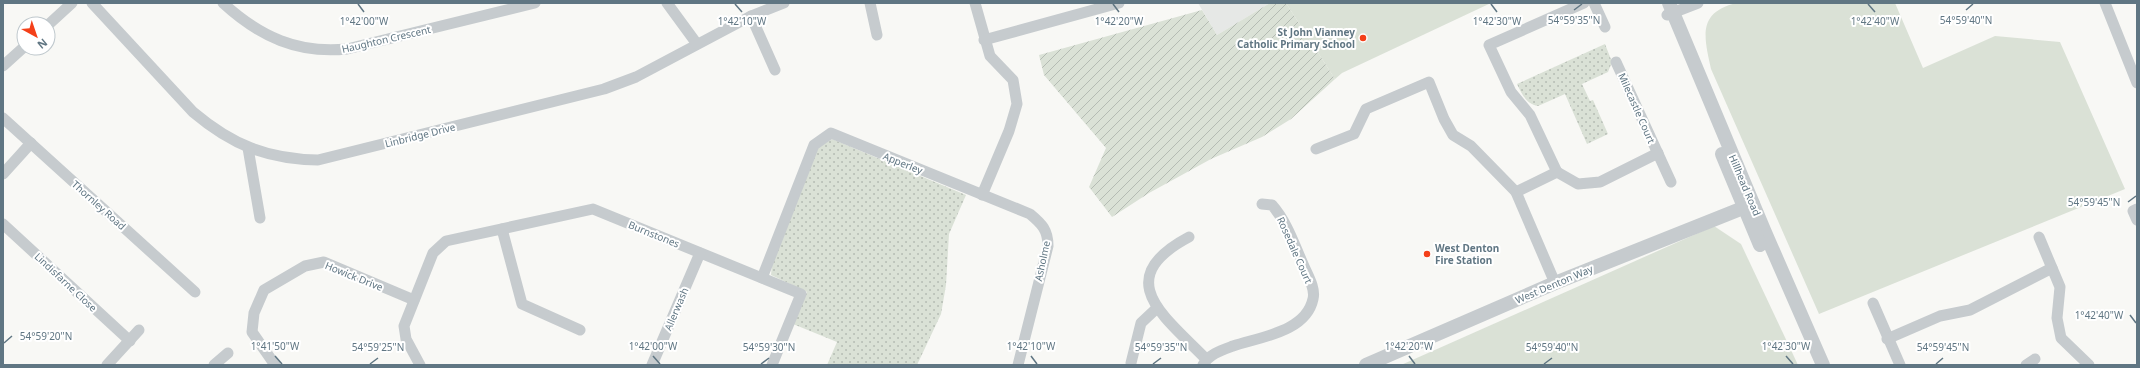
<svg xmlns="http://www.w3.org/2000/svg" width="2140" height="368" viewBox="0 0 2140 368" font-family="'Noto Sans',sans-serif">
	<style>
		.built { fill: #e6e8e6 }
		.grass { fill: url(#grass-dots) }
		.park { fill: #dae1d6 }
		.garden { fill: url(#garden-furrows) }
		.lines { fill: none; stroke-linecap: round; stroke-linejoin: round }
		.minor { stroke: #c6cbce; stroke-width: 11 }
		.tertiary { stroke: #c6cbce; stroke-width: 14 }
		.ticks { fill: none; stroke: #607683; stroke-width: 1.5 }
		.poi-dot { fill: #f44019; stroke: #fff; stroke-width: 1.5 }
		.labels { text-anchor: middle; stroke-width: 4; stroke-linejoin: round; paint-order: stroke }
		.poi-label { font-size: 10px; font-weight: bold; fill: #607683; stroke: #fff; text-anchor: end }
		.street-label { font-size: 10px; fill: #607683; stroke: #fff }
		.ticks-label { font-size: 10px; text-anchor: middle; fill: #607683; stroke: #fff; stroke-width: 4; stroke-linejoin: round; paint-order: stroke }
	</style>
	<defs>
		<pattern id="grass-dots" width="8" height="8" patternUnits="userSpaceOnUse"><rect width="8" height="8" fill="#dae1d6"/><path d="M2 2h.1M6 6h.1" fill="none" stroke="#b4bbb3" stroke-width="1.8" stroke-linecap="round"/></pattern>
		<pattern id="garden-furrows" width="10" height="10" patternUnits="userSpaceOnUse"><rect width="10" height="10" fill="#dae1d6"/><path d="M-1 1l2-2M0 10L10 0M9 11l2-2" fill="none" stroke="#b4bbb3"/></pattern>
	</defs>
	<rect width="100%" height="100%" fill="#f8f8f5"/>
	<polygon class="built" points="1198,3 1270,3 1217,35"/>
	<g class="grass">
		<path d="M 1605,44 L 1612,62 L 1608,72 L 1582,84 L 1590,101 L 1593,100 L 1608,134 L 1587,144 L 1565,94 L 1538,106 C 1526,104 1522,94 1517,84 Z"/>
		<polygon points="832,139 966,195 949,234 946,285 941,314 917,365 827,365 837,342 793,324 807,292 771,275 772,265 817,148"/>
	</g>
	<g class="park">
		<polygon points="1286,3 1491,3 1342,73 1335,79"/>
		<path d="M 1737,3 L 1895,3 L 1923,68 L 1995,36 L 2060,42 L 2125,189 L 1819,314 L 1711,69 C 1704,37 1697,12 1737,3 Z"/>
		<polygon points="1714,226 1741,244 1798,365 1401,365"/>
	</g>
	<polygon class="garden" points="1270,3 1286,3 1335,79 1291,119 1262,137 1211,159 1149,193 1112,217 1089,187 1106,148 1044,75 1039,55 1202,10 1217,35"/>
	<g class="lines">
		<g class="minor">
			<path d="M 92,3 L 193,112 C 232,145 267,159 318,160 L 604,89 L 636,77 L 751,16 L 784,3"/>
			<path d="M 223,3 C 260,37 298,54 347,49 L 535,3"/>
			<polyline points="667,3 697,44"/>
			<polyline points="870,3 877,35"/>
			<polyline points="975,3 990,56 1013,80 1017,104 1009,131 982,195"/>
			<polyline points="1594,3 1605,27"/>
			<polyline points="2105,3 2137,83"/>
			<polyline points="1667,15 1698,3"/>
			<polyline points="751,16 775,70"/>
			<polyline points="48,25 72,3"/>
			<polyline points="984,40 1119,3"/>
			<polyline points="1616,62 1671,182"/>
			<polyline points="3,66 24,47"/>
			<polyline points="3,118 195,292"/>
			<polyline points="248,148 260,218"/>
			<polyline points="1316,149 1354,134 1366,109 1429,82 1444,119 1453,135 1471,146 1516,192 1555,283"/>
			<polyline points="1557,172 1578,184 1600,182 1658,153"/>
			<polyline points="3,174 31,143"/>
			<polyline points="1516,192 1557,172 1530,115 1511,92 1489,45 1584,3"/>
			<polyline points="2137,209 2133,211 2137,220"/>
			<polyline points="3,224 130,341"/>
			<polyline points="502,229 522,304 580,330"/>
			<path d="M 1189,237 C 1110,279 1164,316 1206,359"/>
			<polyline points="2039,237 2060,287 2057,318 2061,338 2089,365"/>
			<path d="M 762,278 L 814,145 L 831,133 L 1030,214 C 1042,224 1048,230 1048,246 L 1018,365"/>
			<polyline points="1873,303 1900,365"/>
			<polyline points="1887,339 1940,316 1970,310 2052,268"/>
			<polyline points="1131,363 1141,323 1157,308"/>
			<polyline points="107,365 139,330"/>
			<polyline points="214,365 228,353"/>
			<polyline points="275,365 252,332 254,313 264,290 305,266 324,262 414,300"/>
			<polyline points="420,365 406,339 404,326 433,253 446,241 593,209 801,294 772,365"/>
			<polyline points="652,365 700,253"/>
			<path d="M 1203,365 C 1209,354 1222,350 1233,346 C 1260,337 1306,332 1313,299 C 1316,288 1307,274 1303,264 C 1294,244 1287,222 1272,205 L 1262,204"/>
			<polyline points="2026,365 2035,359"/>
		</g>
		<g class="tertiary">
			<polyline points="1669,3 1764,230 1823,365"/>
			<polyline points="1722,154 1760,245"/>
			<polyline points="1366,365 1555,283 1753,204"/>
		</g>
	</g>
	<path class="ticks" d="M 358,4 L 364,12M 735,4 L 742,12M 1113,4 L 1119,12M 1491,4 L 1497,12M 1868,4 L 1875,12M 1574,10 L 1582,4M 1966,10 L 1973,4M 2128,202 L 2136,196M 2130,315 L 2136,323M 4,343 L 12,336M 275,356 L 282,364M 653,356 L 660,364M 1031,356 L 1037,364M 1409,356 L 1415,364M 1786,356 L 1793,364M 370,364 L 378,358M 761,364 L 769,358M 1153,364 L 1161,358M 1544,364 L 1552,358M 1936,364 L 1943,358"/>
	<g class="poi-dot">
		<circle cx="1363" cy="38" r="4"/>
		<circle cx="1427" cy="254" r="4"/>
	</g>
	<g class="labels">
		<g class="poi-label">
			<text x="1355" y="36">St John Vianney<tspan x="1355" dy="12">Catholic Primary School</tspan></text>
			<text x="1435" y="252" text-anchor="start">West Denton<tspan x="1435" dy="12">Fire Station</tspan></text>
		</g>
		<g class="street-label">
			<text transform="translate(386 39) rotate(-13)" y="4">Haughton Crescent</text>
			<text transform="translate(1637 108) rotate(66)" y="4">Milecastle Court</text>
			<text transform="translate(420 135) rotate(-14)" y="4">Linbridge Drive</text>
			<text transform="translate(903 163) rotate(22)" y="4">Apperley</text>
			<text transform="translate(1745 185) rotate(67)" y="4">Hillhead Road</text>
			<text transform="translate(99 205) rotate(42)" y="4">Thornley Road</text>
			<text transform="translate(654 234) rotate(22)" y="4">Burnstones</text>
			<text transform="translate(1295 250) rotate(66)" y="4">Rosedale Court</text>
			<text transform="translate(1042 261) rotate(-78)" y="4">Asholme</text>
			<text transform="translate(354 276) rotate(22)" y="4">Howick Drive</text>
			<text transform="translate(66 282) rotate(43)" y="4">Lindisfarne Close</text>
			<text transform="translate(1554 284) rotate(-23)" y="4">West Denton Way</text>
			<text transform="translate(676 309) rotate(-67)" y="4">Allerwash</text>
		</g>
	</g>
	<g class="ticks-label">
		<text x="1574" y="24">54°59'35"N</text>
		<text x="1966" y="24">54°59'40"N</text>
		<text x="364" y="25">1°42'00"W</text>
		<text x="742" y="25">1°42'10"W</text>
		<text x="1119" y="25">1°42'20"W</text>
		<text x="1497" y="25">1°42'30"W</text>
		<text x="1875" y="25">1°42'40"W</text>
		<text x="2094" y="206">54°59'45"N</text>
		<text x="2099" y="319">1°42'40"W</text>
		<text x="46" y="340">54°59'20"N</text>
		<text x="275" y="350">1°41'50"W</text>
		<text x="653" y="350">1°42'00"W</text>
		<text x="1031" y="350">1°42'10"W</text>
		<text x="1409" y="350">1°42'20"W</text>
		<text x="1786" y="350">1°42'30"W</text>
		<text x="378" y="351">54°59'25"N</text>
		<text x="769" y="351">54°59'30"N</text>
		<text x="1161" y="351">54°59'35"N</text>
		<text x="1552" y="351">54°59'40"N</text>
		<text x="1943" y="351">54°59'45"N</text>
	</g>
	<rect width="2140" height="368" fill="none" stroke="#607683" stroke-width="8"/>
	<g transform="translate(36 36) rotate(140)"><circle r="19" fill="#ffffff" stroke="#bfc8cd"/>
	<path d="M0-3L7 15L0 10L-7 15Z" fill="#f44019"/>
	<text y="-6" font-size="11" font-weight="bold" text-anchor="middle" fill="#607683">N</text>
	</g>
</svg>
